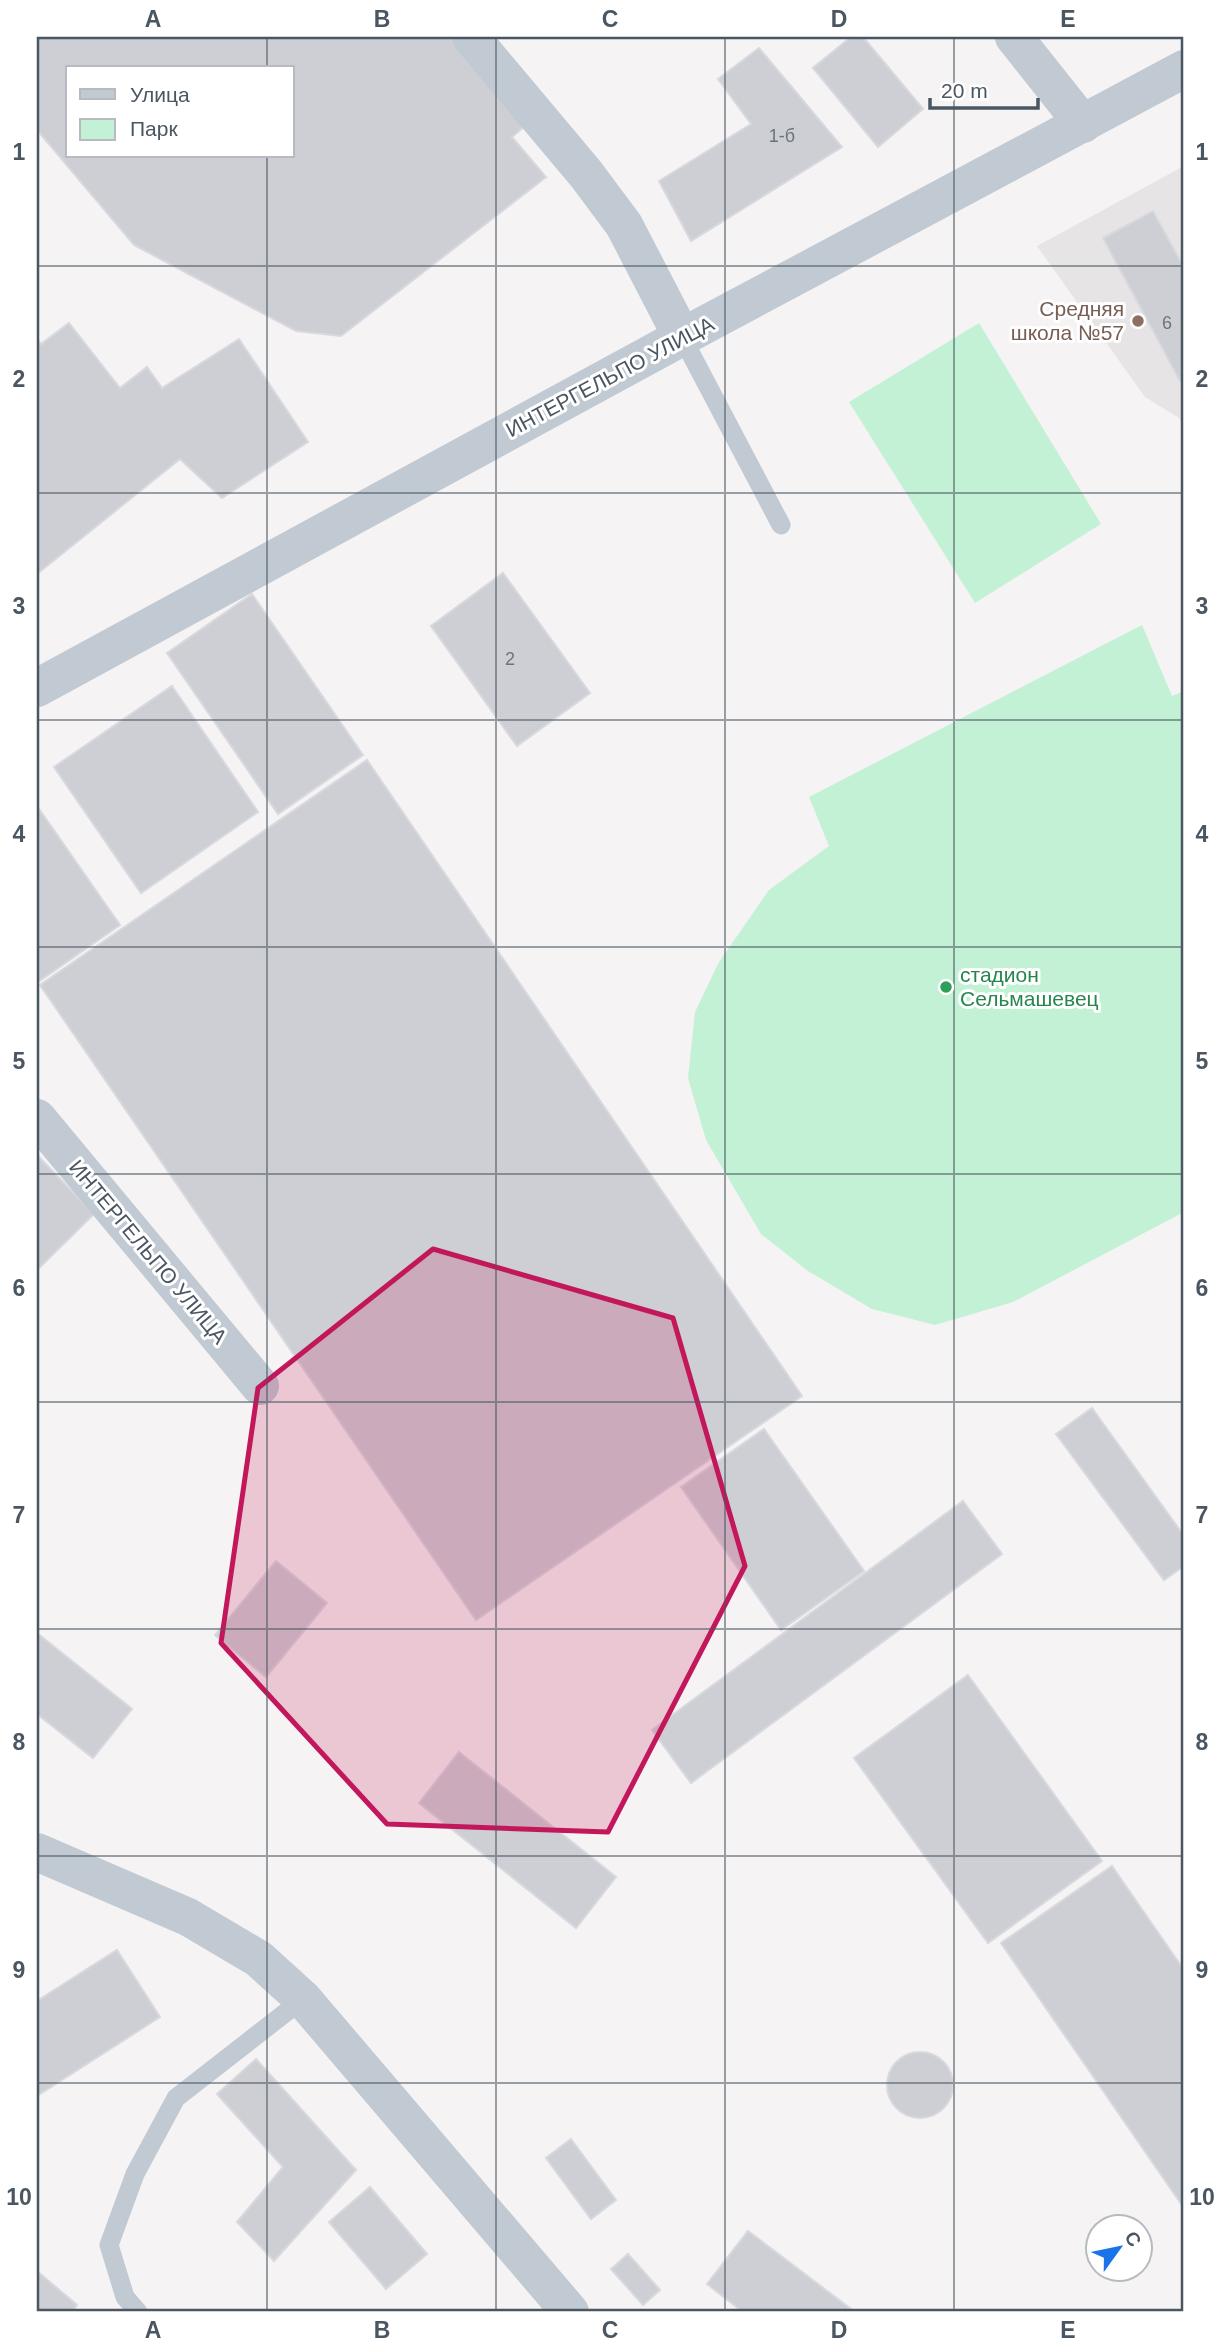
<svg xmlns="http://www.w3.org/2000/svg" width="1221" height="2349" viewBox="0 0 1221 2349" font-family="Helvetica,sans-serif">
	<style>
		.education { fill: #e6e4e5 }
		.green { fill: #c3f1d5 }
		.building { fill: #cdcfd5; stroke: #d7d9de; stroke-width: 2; fill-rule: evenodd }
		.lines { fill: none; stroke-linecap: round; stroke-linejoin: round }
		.lane { stroke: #c1cad2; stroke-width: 19 }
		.street { stroke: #c1cad2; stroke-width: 38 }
		.marked { fill: #c2185b; fill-opacity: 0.2; stroke: #c2185b; stroke-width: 5; stroke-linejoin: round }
		.grid { fill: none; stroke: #4a5661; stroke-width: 2; stroke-opacity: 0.55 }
		.education-dot { fill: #8d6e63; stroke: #fff; stroke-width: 2.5 }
		.leisure-dot { fill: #2e9e5b; stroke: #fff; stroke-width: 2.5 }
		.labels { text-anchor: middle; stroke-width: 6; stroke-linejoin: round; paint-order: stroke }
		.number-label { font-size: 18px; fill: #6b747e }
		.education-label { font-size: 21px; fill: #785e54; stroke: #fff; text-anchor: end }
		.street-label { font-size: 21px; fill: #4a5661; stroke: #fff }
		.leisure-label { font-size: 21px; fill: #27864d; stroke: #fff; text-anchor: start }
		.neatline { fill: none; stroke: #4a5661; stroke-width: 2.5 }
		.grid-label { font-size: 23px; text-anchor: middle; font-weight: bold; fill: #4a5661 }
	</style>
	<rect width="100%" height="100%" fill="#f5f3f3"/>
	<polygon class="education" points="1184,166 1184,425 1179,418 1145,397 1037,246"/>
	<g class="green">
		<polygon points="979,323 1101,524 975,603 849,402"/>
		<polygon points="1142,625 1172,696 1184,691 1184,1212 1013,1302 935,1325 872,1309 808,1271 761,1234 706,1140 688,1078 695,1012 719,962 769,890 829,846 809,797"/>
	</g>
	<g class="building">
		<path d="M 37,37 L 450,37 L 525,126 L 512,137 L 546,177 L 341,336 L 296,331 L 134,245 L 37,130 ZM 68,68 L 292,68 L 292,156 L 68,156 Z"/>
		<polygon points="851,37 863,37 923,109 878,147 813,68"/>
		<polygon points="759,48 842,147 691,241 659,181 751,124 718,79"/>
		<polygon points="1153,211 1184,268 1184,379 1180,381 1103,238"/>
		<polygon points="69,323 120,388 147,367 162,388 239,339 308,442 222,498 180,459 37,574 37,339 41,344"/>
		<polygon points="503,573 590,693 517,746 431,626"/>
		<polygon points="252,594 363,755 278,814 167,653"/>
		<polygon points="172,686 258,812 141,893 54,767"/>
		<polygon points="367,760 802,1396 476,1620 40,985"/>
		<polygon points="37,806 120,925 38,982 37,980"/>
		<polygon points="37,1155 94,1214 37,1270"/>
		<polygon points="1092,1408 1184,1536 1184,1566 1164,1580 1056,1434"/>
		<polygon points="764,1429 864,1571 781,1630 681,1487"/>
		<polygon points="963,1501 1002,1554 691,1783 652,1730"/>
		<polygon points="276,1561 327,1603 266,1677 215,1635"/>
		<polygon points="37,1633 132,1709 93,1758 37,1714"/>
		<polygon points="968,1675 1102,1861 988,1943 854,1758"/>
		<polygon points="459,1752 616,1877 576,1928 419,1803"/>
		<polygon points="1112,1866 1184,1970 1184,2208 1001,1943"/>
		<polygon points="117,1950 160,2017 37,2096 37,2001"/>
		<circle cx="920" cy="2085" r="33"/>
		<polygon points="256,2059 356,2170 274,2261 237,2222 283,2167 217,2094"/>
		<polygon points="571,2139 616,2200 591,2219 546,2158"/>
		<polygon points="370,2187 427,2254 386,2289 329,2222"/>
		<polygon points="748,2231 855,2312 743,2312 707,2284"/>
		<polygon points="628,2254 660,2290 643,2305 611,2269"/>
		<polygon points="37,2271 77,2305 72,2312 37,2312"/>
	</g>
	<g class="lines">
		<g class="lane">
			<polyline points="682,337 781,525"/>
			<polyline points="138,2312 125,2297 109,2245 135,2174 176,2098 303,1999"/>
		</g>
		<g class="street">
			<polyline points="471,37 586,174 624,225 682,337"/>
			<polyline points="1014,37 1083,124"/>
			<polyline points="37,688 682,337 1184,69"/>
			<polyline points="37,1118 260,1386"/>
			<polyline points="37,1852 188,1917 259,1959 303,1999 570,2312"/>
		</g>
	</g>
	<path class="marked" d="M 433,1249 L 673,1318 L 745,1566 L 608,1832 L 387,1824 L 221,1643 L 258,1388 Z"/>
	<path class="grid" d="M 267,37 L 267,68M 496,37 L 496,2312M 725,37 L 725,2312M 954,37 L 954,2312M 267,156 L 267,2312M 37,266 L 1184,266M 37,493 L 1184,493M 37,720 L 1184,720M 37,947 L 1184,947M 37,1174 L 1184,1174M 37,1402 L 1184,1402M 37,1629 L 1184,1629M 37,1856 L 1184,1856M 37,2083 L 1184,2083"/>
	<circle class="education-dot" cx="1138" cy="321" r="7"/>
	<circle class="leisure-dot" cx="946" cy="987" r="7"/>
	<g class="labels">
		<g class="number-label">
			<text x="782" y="142">1-б</text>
			<text x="1167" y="329">6</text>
			<text x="510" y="665">2</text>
		</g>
		<g class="education-label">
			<text x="1124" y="316">Средняя<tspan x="1124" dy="24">школа №57</tspan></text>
		</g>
		<g class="street-label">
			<text transform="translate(610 377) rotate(-28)" y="7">ИНТЕРГЕЛЬПО УЛИЦА</text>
			<text transform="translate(148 1252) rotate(50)" y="7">ИНТЕРГЕЛЬПО УЛИЦА</text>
		</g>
		<g class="leisure-label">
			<text x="960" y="982">стадион<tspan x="960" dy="24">Сельмашевец</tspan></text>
		</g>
	</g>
	<rect width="1221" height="2349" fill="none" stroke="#ffffff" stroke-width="77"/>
	<rect x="66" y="66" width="228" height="91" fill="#ffffff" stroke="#b7bbc0" stroke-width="2"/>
	<rect x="80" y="89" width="35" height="10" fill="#c1cad2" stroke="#b7bbc0" stroke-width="2"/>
	<text x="130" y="102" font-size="21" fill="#4a5661">Улица</text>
	<rect x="80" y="119" width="35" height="21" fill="#c3f1d5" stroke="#b7bbc0" stroke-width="2"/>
	<text x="130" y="136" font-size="21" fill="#4a5661">Парк</text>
	<g transform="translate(1119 2248) rotate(57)"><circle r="33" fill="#ffffff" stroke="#b7bbc0" stroke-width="2"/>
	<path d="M0-5L12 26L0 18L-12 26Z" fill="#1a73e8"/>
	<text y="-10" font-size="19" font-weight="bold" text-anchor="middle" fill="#4a5661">С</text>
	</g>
	<path d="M930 98v10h108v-10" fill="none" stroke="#4a5661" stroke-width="3.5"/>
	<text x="941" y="98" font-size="21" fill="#4a5661" stroke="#ffffff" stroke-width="5" paint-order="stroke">20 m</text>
	<rect x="38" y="38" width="1144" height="2272" class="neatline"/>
	<g class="grid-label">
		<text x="153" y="27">A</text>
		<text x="382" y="27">B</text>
		<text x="610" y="27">C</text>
		<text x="839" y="27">D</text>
		<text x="1068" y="27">E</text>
		<text x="19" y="160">1</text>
		<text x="1202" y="160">1</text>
		<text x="19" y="387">2</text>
		<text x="1202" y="387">2</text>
		<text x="19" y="614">3</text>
		<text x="1202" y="614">3</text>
		<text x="19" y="842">4</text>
		<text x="1202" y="842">4</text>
		<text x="19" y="1069">5</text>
		<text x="1202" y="1069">5</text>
		<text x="19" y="1296">6</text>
		<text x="1202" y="1296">6</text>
		<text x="19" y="1523">7</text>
		<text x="1202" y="1523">7</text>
		<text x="19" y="1750">8</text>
		<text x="1202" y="1750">8</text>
		<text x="19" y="1978">9</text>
		<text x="1202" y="1978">9</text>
		<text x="19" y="2205">10</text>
		<text x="1202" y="2205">10</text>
		<text x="153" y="2338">A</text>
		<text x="382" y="2338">B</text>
		<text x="610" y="2338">C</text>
		<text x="839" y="2338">D</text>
		<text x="1068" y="2338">E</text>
	</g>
</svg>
